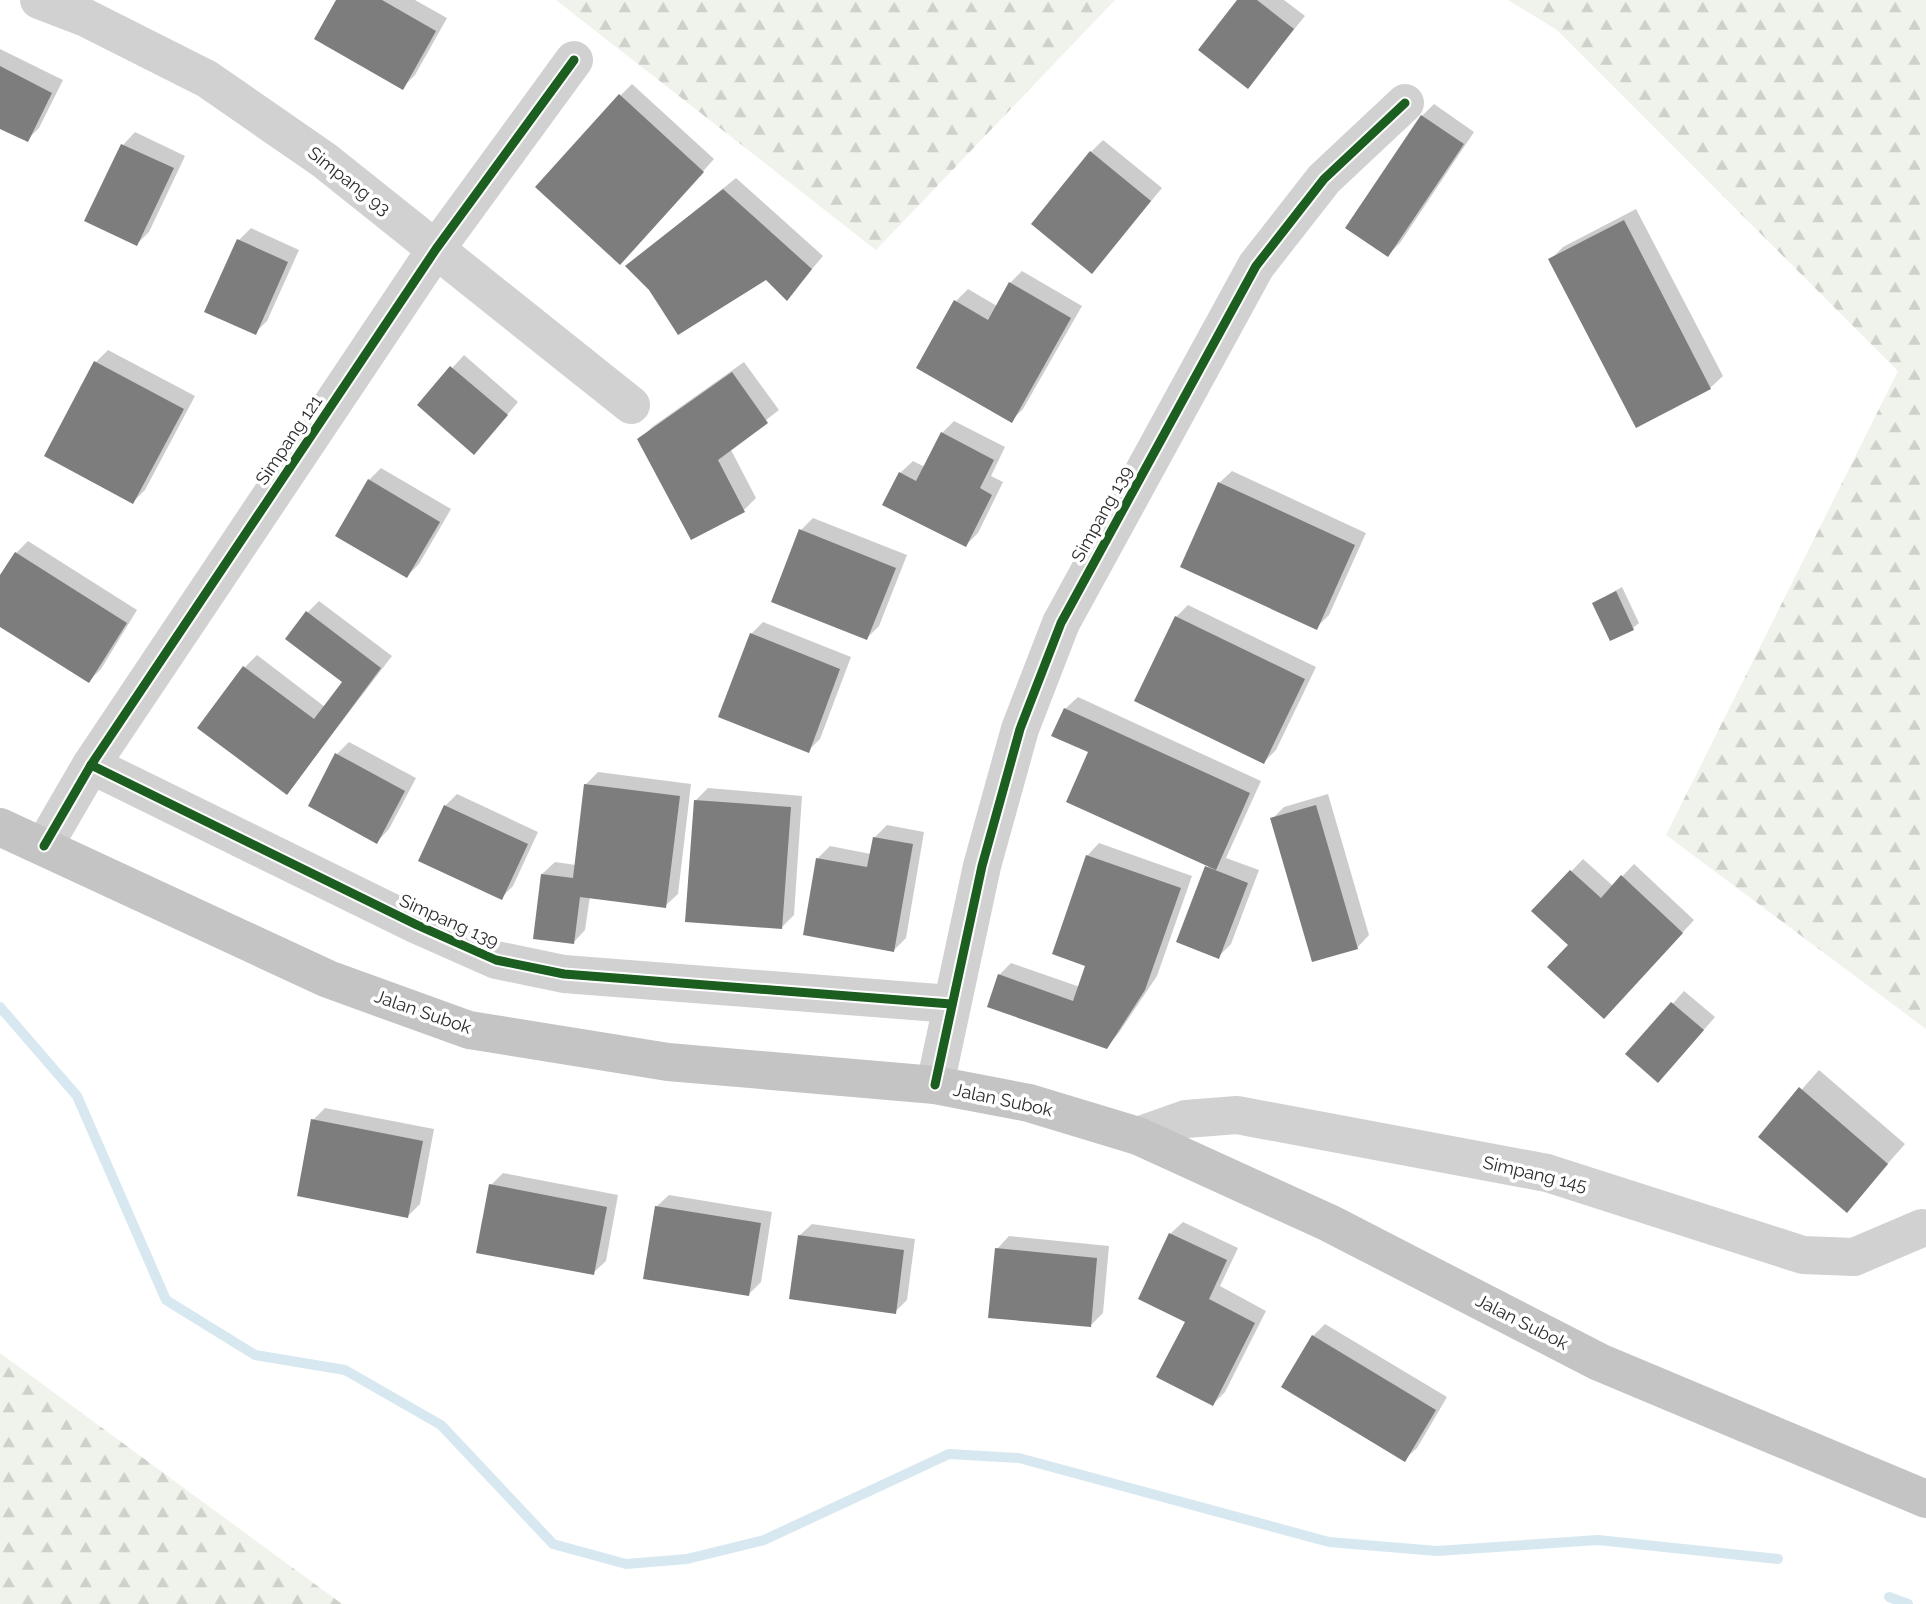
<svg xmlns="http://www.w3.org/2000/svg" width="1926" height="1604" viewBox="0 0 1926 1604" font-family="Raleway,sans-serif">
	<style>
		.forest { fill: url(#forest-firs) }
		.shadow { fill: #0003 }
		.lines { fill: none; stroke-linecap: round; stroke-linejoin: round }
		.stream { stroke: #d7e8f0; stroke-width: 10 }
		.building { fill: #7d7d7d }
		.minor { stroke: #d1d1d1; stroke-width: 38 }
		.major { stroke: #c4c4c4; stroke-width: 38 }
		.cycleway-casing { stroke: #fff; stroke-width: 13 }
		.cycleway { stroke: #1b5e20; stroke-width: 9 }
		.labels { text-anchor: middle; stroke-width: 7; stroke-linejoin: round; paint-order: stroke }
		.street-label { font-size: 18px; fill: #2c2c2c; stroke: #fff }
	</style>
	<defs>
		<pattern id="forest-firs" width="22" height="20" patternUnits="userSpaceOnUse" patternTransform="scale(1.75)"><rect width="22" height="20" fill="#f0f3eb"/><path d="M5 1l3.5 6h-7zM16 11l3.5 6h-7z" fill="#ced0ca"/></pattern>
	</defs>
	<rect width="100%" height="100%" fill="#fff"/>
	<g class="forest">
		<polygon points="556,0 1115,0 876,250"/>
		<polygon points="1508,0 1926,0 1926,1029 1666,835 1898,371 1557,30"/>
		<polygon points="0,1353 342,1604 0,1604"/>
	</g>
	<g class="shadow">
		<polygon points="338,0 415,0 447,18 415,75 403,87"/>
		<polygon points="1239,0 1284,0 1305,16 1248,86"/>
		<polygon points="0,49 63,80 39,128 27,140 0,127"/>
		<polygon points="632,84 714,159 632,250 620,96"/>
		<polygon points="1434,104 1474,132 1400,243 1388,255 1422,116"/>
		<polygon points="135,132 185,156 149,232 137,244 87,220 123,145"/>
		<polygon points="1103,140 1162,188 1092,272 1091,152"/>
		<polygon points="736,178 823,256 787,299 766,277 650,289 627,266"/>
		<polygon points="1636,209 1723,376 1710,388 1551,259 1563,247"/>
		<polygon points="251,228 299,250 267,321 255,333 239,240"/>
		<polygon points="1022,271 1082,306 1023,409 1011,421 956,301 968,289 997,306 1010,283"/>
		<polygon points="108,350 195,396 145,490 133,502 46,456 96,362"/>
		<polygon points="464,355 518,402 486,440 419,405"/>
		<polygon points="744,362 779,410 730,448 756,498 744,510 640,440 652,427"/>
		<polygon points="954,421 1005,447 991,476 1003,482 978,533 966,545 900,473 913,461 925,467 942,433"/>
		<polygon points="381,468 451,509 419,564 407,576 369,480"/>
		<polygon points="1232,471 1366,533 1329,615 1317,627 1219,483"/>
		<polygon points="813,518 907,555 879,626 867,638 801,530"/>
		<polygon points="28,541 137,610 101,669 89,681 0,625 0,578 16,553"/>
		<polygon points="1622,587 1639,623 1633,628 1594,603"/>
		<polygon points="319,601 392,656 287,793 245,667 257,655 325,707 344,681 307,613"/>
		<polygon points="1188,605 1316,667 1276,750 1264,762 1176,617"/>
		<polygon points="763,622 851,657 820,739 808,751 751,634"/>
		<polygon points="1078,697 1261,781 1226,858 1259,870 1231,944 1218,957 1208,866 1091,751 1065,709"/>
		<polygon points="349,742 416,778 389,829 377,842 337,754"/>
		<polygon points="598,772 691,784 678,894 665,906 590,896 585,930 573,943 542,874 555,862 576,865 586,784"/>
		<polygon points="708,788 802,796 794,915 782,927 696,800"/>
		<polygon points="457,794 538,832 513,886 501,898 445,806"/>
		<polygon points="1328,794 1369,935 1357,948 1272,819 1284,807"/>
		<polygon points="887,825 924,832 906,938 894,950 818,858 830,846 871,854 874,838"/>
		<polygon points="1099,843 1192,876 1157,976 1118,1034 1106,1047 999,975 1011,963 1080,987 1088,965 1087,856"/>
		<polygon points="1583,859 1613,886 1634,864 1694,920 1616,1005 1570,944 1534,911"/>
		<polygon points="1684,991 1715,1017 1670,1069 1628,1054"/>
		<polygon points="1819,1070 1905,1144 1847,1210 1760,1137"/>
		<polygon points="325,1108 434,1129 420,1204 408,1216 313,1120"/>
		<polygon points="503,1173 618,1195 606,1261 593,1273 491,1185"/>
		<polygon points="669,1195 772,1212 761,1282 749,1294 656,1207"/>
		<polygon points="1183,1222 1238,1248 1220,1286 1266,1311 1225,1392 1213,1404 1187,1321 1140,1298 1170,1234"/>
		<polygon points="812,1224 915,1239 907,1300 895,1312 799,1236"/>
		<polygon points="1009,1236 1109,1246 1103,1313 1091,1325 997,1249"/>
		<polygon points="1325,1324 1447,1397 1417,1448 1404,1460 1313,1336"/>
	</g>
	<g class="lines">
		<g class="stream">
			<polyline points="0,1007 77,1096 166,1300 255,1355 345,1370 441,1425 553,1544 626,1564 687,1559 764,1540 949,1454 1019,1458 1329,1542 1437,1551 1598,1540 1778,1559"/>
			<polyline points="1889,1597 1908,1604"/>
		</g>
	</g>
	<g class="building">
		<polygon points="336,0 382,0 436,31 403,90 314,39"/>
		<polygon points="1237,0 1257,0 1294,29 1248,89 1198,50"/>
		<polygon points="0,66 52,93 28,142 0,129"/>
		<polygon points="619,94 704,172 620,265 535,187"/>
		<polygon points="1421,115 1464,144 1388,257 1345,228"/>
		<polygon points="121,144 174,168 137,246 84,221"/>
		<polygon points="1090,151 1151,201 1092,274 1031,224"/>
		<polygon points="723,189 812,269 787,301 766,280 678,335 649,290 625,266"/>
		<polygon points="1624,220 1711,389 1636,428 1548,259"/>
		<polygon points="237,239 288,262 256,335 204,312"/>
		<polygon points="1009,282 1071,318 1012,423 916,368 954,300 988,320"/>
		<polygon points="94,361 184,409 133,504 44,456"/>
		<polygon points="450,366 508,415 474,455 417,405"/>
		<polygon points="732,372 768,423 718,460 745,512 691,540 637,439"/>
		<polygon points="941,432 994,460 980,488 992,495 966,547 882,505 899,472 916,481"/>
		<polygon points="368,479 440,522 407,578 335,536"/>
		<polygon points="1218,482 1355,545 1317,630 1180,567"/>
		<polygon points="799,529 896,568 867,640 771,602"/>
		<polygon points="15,552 127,623 89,683 0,627 0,575"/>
		<polygon points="1616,591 1634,630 1610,641 1592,603"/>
		<polygon points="306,611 381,668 287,795 197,728 243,666 314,719 342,682 285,639"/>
		<polygon points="1175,616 1305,679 1264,764 1134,701"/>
		<polygon points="750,633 840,669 809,753 718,717"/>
		<polygon points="1064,708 1250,793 1216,870 1066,802 1088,752 1051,736"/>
		<polygon points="335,753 405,791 377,844 308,806"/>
		<polygon points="584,784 680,796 666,908 580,897 574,944 533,939 541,874 573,878"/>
		<polygon points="694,800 791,807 782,929 685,922"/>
		<polygon points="444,805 528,844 502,900 418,861"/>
		<polygon points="1316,805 1358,949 1312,962 1270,818"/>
		<polygon points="873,837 913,844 894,952 803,935 816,858 867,867"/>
		<polygon points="1086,855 1181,888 1145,990 1107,1049 987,1007 998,974 1073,1001 1085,966 1052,954"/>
		<polygon points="1205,866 1248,883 1219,959 1176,942"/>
		<polygon points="1570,870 1601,898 1621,875 1683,933 1604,1019 1547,967 1568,945 1531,911"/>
		<polygon points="1671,1002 1704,1030 1658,1083 1625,1054"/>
		<polygon points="1799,1087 1888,1164 1847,1213 1758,1137"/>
		<polygon points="311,1119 423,1141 408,1218 297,1196"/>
		<polygon points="489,1184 607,1207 594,1275 476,1253"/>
		<polygon points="655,1206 761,1223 749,1296 643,1279"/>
		<polygon points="1169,1233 1227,1260 1209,1299 1255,1323 1213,1406 1156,1377 1185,1322 1138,1299"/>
		<polygon points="798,1235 904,1250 896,1314 789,1299"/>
		<polygon points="995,1248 1097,1258 1091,1327 988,1318"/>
		<polygon points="1312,1335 1436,1410 1405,1462 1281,1387"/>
	</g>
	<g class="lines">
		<g class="minor">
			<polyline points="39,0 86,18 207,79 324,160 631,405"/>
			<polyline points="91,765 417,925 496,960 564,974 951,1004"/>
			<polyline points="44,846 91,765 436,249 574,60"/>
			<polyline points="935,1085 982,866 1020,729 1061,623 1256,266 1324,179 1405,103"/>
			<polyline points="1138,1136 1186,1119 1237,1115 1547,1173 1803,1255 1854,1257 1922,1228"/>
		</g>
		<polyline class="major" points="0,827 328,979 469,1030 668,1062 935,1085 1029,1103 1138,1136 1329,1223 1599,1362 1926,1499"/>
		<g class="cycleway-casing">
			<g id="cycleway">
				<polyline points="91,765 417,925 496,960 564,974 951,1004"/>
				<polyline points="44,846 91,765 436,249 574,60"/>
				<polyline points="935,1085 982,866 1020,729 1061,623 1256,266 1324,179 1405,103"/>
			</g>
		</g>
		<use href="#cycleway" class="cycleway"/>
	</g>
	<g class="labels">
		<g class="street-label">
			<text transform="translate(349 181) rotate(38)" y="6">Simpang 93</text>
			<text transform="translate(289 440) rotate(-56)" y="6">Simpang 121</text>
			<text transform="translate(1102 514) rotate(-61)" y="6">Simpang 139</text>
			<text transform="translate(449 921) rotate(24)" y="6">Simpang 139</text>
			<text transform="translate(423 1012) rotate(19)" y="6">Jalan Subok</text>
			<text transform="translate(1003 1100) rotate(12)" y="6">Jalan Subok</text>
			<text transform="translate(1535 1174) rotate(13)" y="6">Simpang 145</text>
			<text transform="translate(1522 1322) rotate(27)" y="6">Jalan Subok</text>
		</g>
	</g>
</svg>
